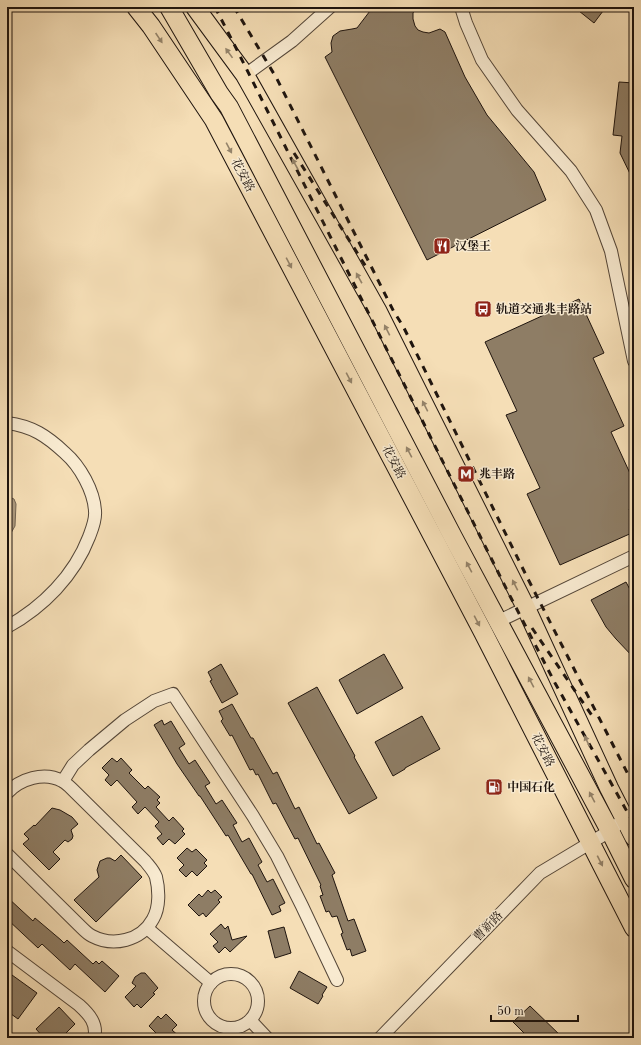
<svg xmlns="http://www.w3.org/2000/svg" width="641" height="1045" viewBox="0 0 641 1045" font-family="'Old Standard TT','Noto Serif SC',serif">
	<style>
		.water { fill: #ac997d; stroke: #736451 }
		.building { fill: #8e7d65; stroke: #1e140e }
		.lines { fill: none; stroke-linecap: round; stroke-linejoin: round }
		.minor-casing { stroke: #544638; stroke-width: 14 }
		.highway-casing { stroke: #1e140e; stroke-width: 20 }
		.minor { stroke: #f8ead0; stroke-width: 12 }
		.highway { stroke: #f5deb6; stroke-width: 18 }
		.rail { stroke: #1e140e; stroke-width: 3; stroke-dasharray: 7 7; stroke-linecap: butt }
		.oneway { fill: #94836a }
		.labels { text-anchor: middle; stroke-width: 3; stroke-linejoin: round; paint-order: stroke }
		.street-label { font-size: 12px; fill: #1e140e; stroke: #f8ead0 }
		.poi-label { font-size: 12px; font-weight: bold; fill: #1e140e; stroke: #f8ead0; text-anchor: start }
	</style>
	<rect width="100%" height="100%" fill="#f5deb6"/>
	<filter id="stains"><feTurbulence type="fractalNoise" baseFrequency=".005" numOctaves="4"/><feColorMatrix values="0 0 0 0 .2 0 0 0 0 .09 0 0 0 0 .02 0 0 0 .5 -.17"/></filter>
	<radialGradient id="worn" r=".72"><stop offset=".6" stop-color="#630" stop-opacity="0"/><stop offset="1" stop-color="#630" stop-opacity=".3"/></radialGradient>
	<polygon class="water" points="7,496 14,499 16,504 15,526 11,533 7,535"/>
	<g class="building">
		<polygon points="373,7 416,7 413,13 413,19 415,26 418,30 423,32 429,33 440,29 445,32 465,77 487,115 534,172 546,200 427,260 325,57 332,52 331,43 333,36 340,31 352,29 357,28"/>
		<polygon points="574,7 606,7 594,23"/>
		<polygon points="619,82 634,83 634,182 620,153 622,136 613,135"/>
		<polygon points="579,299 604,353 593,358 624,426 611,432 634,482 634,507 629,509 634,519 634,532 560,565 527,494 540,488 506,415 517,411 485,342"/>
		<polygon points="626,582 634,597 634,658 616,639 606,627 591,600"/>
		<polygon points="384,654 403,688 357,714 339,680"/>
		<polygon points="221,664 238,694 222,703 210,681 212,680 208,672"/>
		<polygon points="317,687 355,756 354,757 377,798 349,814 288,703"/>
		<polygon points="232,704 251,738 253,738 273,774 277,772 295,809 299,807 317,844 319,843 335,873 332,875 348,921 354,919 366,951 352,956 350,949 347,950 341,934 343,933 337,916 332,917 329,911 326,912 320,896 323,895 320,886 321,885 298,838 295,839 276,803 273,804 258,774 256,775 253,769 250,770 232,735 230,736 221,721 223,719 219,711"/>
		<polygon points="422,716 440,749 405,768 405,769 393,776 375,742"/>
		<polygon points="162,720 164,725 171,721 185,744 179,748 189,764 195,760 210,783 205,786 216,804 222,800 237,823 233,825 242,842 249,838 262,862 258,865 267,882 273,879 285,903 279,906 281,911 272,915 252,874 251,874 228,835 226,836 200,796 199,796 177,764 154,725"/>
		<polygon points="112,758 117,762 121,758 132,770 129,773 145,789 148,786 160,797 157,800 160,803 156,807 169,821 173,817 184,829 182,831 185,834 175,844 169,839 163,845 157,838 162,834 155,826 159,822 145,807 138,814 132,807 137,802 117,780 111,786 105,780 109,775 102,768"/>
		<polygon points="52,808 60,810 72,817 78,824 71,830 73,836 72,839 68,842 65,840 53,852 60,859 49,870 23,844 29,839 24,834 34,825 35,826"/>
		<polygon points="187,848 192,852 196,849 207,860 204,863 207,866 197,876 192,871 186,877 179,870 184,865 177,858"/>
		<polygon points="121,855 142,877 96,922 74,900 99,877 97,870 100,861 107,858 110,858 115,861"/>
		<polygon points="208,890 211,893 215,890 222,897 218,900 220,902 206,917 203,913 199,916 188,905 199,894 202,897"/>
		<polygon points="7,897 33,921 35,918 61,940 64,943 67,940 93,964 96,961 99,964 102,961 119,976 105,992 75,964 70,970 42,944 38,948 7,919"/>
		<polygon points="221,924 225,929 228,926 232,940 247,936 230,952 225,947 219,953 213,946 218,942 210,934"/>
		<polygon points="284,927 291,953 275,958 268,931"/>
		<polygon points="299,971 327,987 322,995 323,996 318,1004 290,988"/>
		<polygon points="141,973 145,973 158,988 153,993 155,994 141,1008 137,1004 134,1007 125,997 136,986 132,983 135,977"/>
		<polygon points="12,975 37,993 18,1019 7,1011 7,982"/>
		<polygon points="530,1006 563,1038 529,1038 513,1022"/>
		<polygon points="59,1007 75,1024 66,1033 71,1038 44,1038 36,1029"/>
		<polygon points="166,1014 177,1025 172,1030 181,1038 151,1038 156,1033 149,1026 158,1016 161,1019"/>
	</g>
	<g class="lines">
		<g class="minor-casing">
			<g id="minor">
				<polyline points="461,7 466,23 482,60 517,110 571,171 596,210 611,251 634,361"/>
				<polyline points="245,75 292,41 330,7"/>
				<path d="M 7,423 C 32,426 47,436 65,453 C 80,466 94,491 95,511 C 96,520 92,529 89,537 C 74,576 43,607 7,627"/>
				<polyline points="501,620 634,556"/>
				<polyline points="63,781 73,765 89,750 125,720 154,701 173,694 253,816 277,856 302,906 337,980"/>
				<path d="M 7,793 C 20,779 44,771 62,781 C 66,783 69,786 72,789 L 145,861 C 149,866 154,871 156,877 C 159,889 160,907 153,919 C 141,941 113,947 92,936 C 88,934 85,931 82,928 L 7,854"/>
				<polyline points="147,928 211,983"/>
				<path d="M 7,951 L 79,1005 C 89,1014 98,1024 94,1038"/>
				<circle cx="231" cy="1001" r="27"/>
				<polyline points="251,1021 267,1038"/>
				<polyline points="380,1038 540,873 610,831 634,810"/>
			</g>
		</g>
		<g class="highway-casing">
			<g id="highway">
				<polyline points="136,7 151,26 214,120 483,632 634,928"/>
				<polyline points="169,7 219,93 229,107 453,537 610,831 634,879"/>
				<polyline points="195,7 245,75 378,312 526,608 609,788 634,837"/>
			</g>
		</g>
		<use href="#minor" class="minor"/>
		<use href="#highway" class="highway"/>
		<g class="rail">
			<polyline points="215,7 234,44 510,596 555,683 634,824"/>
			<polyline points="234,7 277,79 394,312 403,326 528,579 634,786"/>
			<polyline points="294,153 368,270"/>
			<polyline points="532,628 595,720"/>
		</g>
	</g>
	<defs><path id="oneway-solid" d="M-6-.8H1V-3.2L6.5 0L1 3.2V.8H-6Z"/></defs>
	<g class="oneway">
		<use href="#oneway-solid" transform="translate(159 38) rotate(56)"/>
		<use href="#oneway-solid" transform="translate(229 53) rotate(-126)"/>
		<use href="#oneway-solid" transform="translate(229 148) rotate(62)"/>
		<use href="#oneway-solid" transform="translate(295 164) rotate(-119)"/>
		<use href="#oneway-solid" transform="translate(289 263) rotate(62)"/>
		<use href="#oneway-solid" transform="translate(359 278) rotate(-119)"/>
		<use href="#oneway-solid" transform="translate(387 330) rotate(-117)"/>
		<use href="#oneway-solid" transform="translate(349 378) rotate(62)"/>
		<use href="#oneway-solid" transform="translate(425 406) rotate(-117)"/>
		<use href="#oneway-solid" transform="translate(409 452) rotate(-118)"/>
		<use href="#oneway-solid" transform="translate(469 567) rotate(-118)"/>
		<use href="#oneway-solid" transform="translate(515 585) rotate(-117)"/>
		<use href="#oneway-solid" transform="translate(477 621) rotate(62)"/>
		<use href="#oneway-solid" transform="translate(531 682) rotate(-118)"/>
		<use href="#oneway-solid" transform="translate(587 741) rotate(-115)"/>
		<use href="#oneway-solid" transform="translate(592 797) rotate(-118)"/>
		<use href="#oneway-solid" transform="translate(600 861) rotate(63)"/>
	</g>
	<defs>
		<g id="restaurant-square" transform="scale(0.9)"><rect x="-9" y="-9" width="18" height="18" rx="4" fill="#8f2418" stroke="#f8ead0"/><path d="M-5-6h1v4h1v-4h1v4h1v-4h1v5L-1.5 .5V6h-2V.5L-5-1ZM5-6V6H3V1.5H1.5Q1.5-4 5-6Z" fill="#fff"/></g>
		<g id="bus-square" transform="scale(0.9)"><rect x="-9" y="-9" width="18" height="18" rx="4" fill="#8f2418" stroke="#f8ead0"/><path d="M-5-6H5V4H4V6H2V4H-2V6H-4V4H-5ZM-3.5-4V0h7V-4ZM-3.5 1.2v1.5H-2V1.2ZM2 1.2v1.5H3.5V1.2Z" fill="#fff"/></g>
		<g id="metro-square" transform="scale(0.9)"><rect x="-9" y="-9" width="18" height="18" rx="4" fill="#8f2418" stroke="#f8ead0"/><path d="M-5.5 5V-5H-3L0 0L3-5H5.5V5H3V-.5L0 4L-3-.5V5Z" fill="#fff"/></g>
		<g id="fuel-square" transform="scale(0.9)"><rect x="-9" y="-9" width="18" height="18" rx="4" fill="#8f2418" stroke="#f8ead0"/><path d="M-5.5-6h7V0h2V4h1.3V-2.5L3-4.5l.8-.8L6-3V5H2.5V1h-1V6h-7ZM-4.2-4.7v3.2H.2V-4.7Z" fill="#fff"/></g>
	</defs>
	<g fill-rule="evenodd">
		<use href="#restaurant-square" x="442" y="246"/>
		<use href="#bus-square" x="483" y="309"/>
		<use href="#metro-square" x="466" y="474"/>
		<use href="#fuel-square" x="494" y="787"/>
	</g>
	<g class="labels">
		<g class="street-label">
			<text transform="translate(243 175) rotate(62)" y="4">花安路</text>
			<text transform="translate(394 462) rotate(62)" y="4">花安路</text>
			<text transform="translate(543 750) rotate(63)" y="4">花安路</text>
			<text transform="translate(488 926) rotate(-46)" y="4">曹新路</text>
		</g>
		<g class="poi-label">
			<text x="455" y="250">汉堡王</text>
			<text x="496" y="313">轨道交通兆丰路站</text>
			<text x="479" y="478">兆丰路</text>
			<text x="507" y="791">中国石化</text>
		</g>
	</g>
	<rect width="641" height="1045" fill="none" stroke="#f5deb6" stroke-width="24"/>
	<rect x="8" y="8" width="625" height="1029" fill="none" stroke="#1e140e" stroke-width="2"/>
	<rect x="12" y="12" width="617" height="1021" fill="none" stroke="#1e140e"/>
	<path d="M491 1015v6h87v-6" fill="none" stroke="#1e140e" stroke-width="2"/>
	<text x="497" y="1015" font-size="12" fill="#1e140e" stroke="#f8ead0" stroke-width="3" paint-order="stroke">50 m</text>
	<rect width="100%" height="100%" filter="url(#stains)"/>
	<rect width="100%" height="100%" fill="url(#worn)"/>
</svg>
